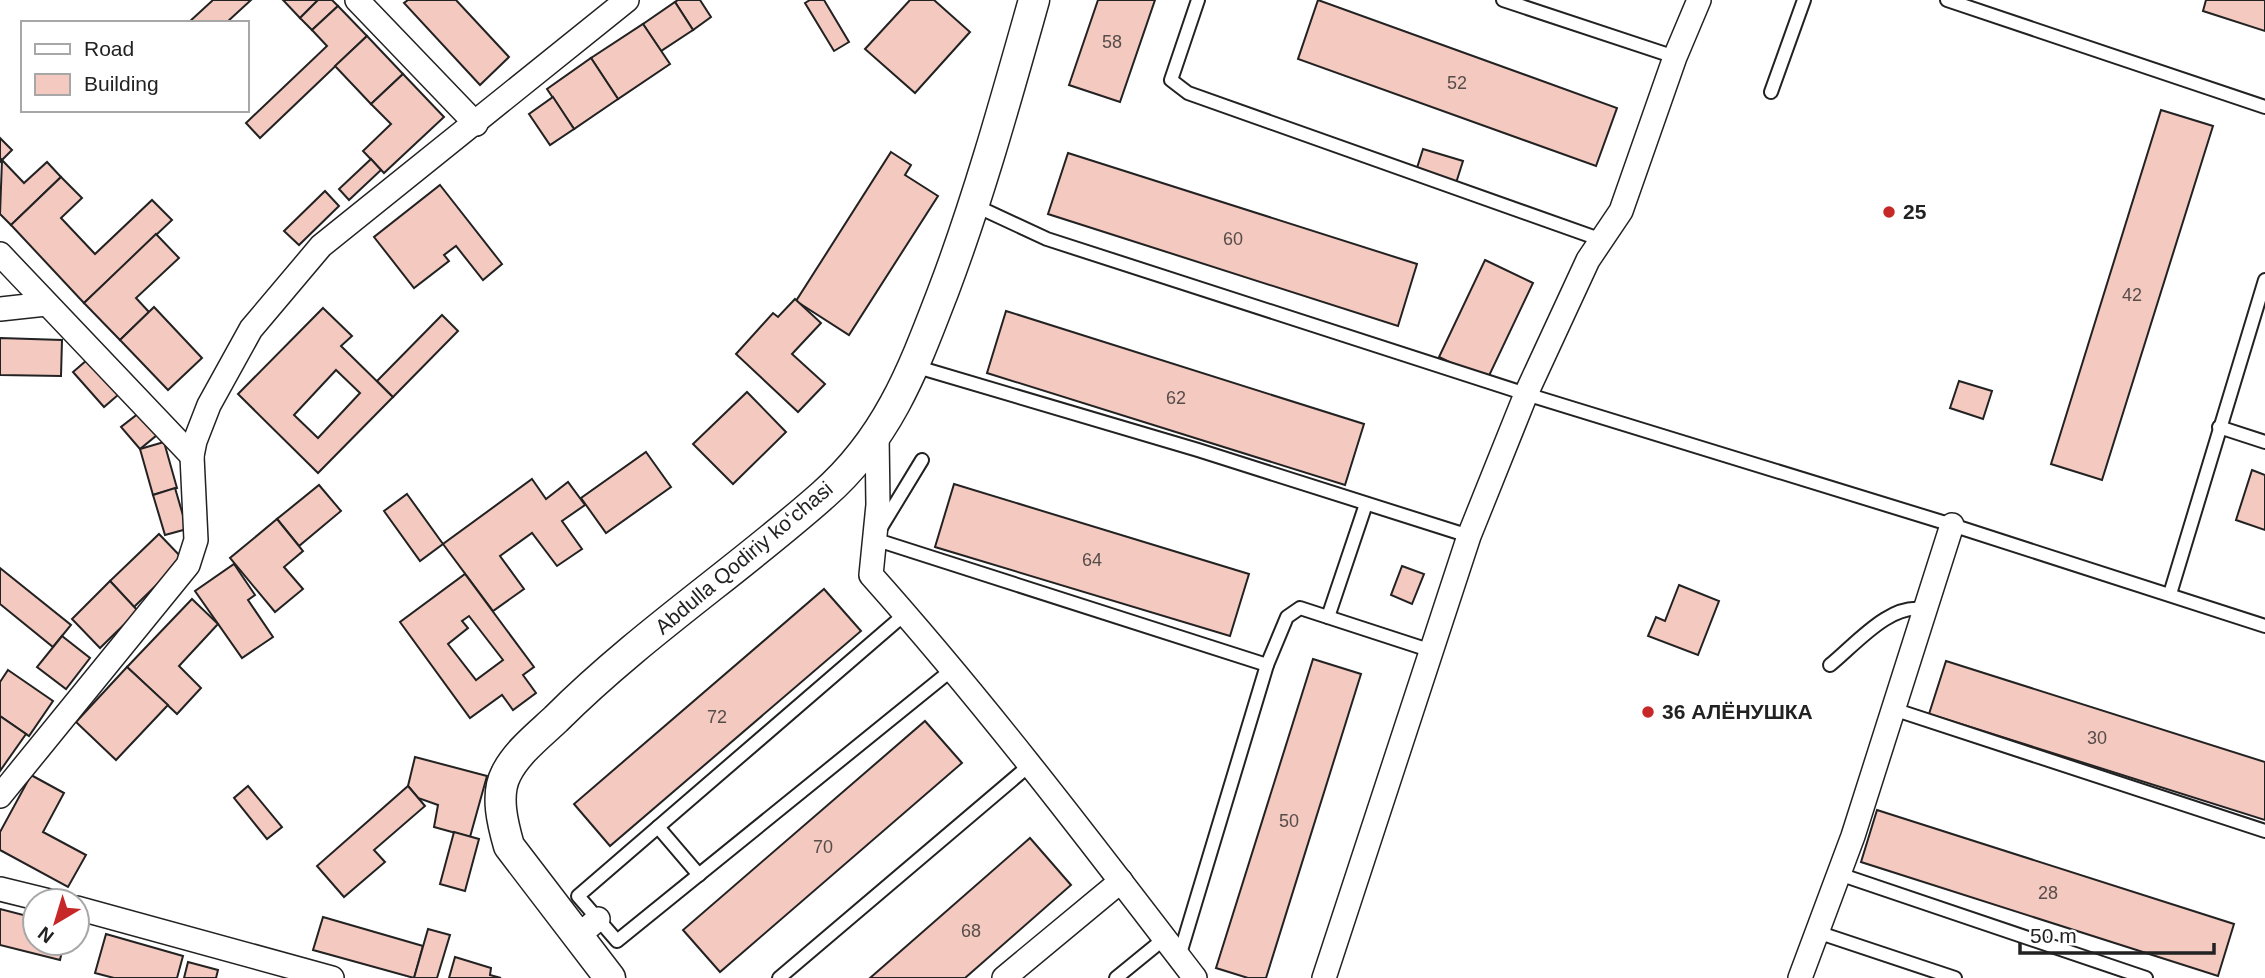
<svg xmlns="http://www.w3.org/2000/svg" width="2265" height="978" viewBox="0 0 2265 978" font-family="Helvetica,sans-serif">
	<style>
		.building { fill: #f3c9c0; stroke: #222; stroke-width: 2; fill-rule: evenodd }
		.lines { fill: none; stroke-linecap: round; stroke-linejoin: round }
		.service-casing { stroke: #222; stroke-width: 16 }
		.minor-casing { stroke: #222; stroke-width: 26 }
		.tertiary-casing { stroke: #222; stroke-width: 33 }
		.service { stroke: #fff; stroke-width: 12 }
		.minor { stroke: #fff; stroke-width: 23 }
		.tertiary { stroke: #fff; stroke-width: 30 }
		.poi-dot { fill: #c62828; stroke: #fff; stroke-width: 2.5 }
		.labels { text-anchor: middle; stroke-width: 5; stroke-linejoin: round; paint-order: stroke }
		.number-label { font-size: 18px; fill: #564c4a }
		.poi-label { font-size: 21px; font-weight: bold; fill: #222; stroke: #fff; text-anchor: start }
		.street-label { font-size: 21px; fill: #222; stroke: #fff }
	</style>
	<rect width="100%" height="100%" fill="#fff"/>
	<g class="building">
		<polygon points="213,0 251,0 226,23 188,23"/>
		<polygon points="283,0 318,0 300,18"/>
		<polygon points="318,0 332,0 338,6 312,30 300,18"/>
		<polygon points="408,0 456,0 509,57 480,85 404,3"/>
		<polygon points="678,0 700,0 711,17 693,30 675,2"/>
		<polygon points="810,0 824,0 849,42 834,51 805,3"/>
		<polygon points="910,0 934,0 970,32 915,93 865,49"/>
		<polygon points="1098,0 1155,0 1120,102 1069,85"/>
		<polygon points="1318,0 1617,108 1596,166 1298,59"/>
		<polygon points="2206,0 2265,0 2265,31 2203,11"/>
		<polygon points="675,2 693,30 661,51 643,24"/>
		<polygon points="338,6 367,36 260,138 246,123 327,46 312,30"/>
		<polygon points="643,24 670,64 618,99 591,58"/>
		<polygon points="367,36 403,74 371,104 335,66"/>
		<polygon points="591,58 618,99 574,129 547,89"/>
		<polygon points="403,74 444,117 384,173 363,151 391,124 371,104"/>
		<polygon points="553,97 574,129 550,145 529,114"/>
		<polygon points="2161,110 2213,126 2102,480 2051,464"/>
		<polygon points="0,138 12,150 0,162"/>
		<polygon points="1423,149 1463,161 1456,183 1416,171"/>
		<polygon points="891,152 911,165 905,175 938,196 849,335 796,301"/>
		<polygon points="1068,153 1417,264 1398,326 1048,214"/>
		<polygon points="371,159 381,170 349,200 339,189"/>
		<polygon points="2,160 24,183 47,162 61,177 11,225 0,214"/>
		<polygon points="61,177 82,198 61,218 95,254 152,200 172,220 84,303 11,225"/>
		<polygon points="440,185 502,264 483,280 456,246 444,255 449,261 414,288 374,237"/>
		<polygon points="325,191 339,206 299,245 284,231"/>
		<polygon points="156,234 179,258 136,298 149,312 120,340 84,303"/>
		<polygon points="1485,260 1533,283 1487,380 1439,357"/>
		<polygon points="795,299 821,323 792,354 825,384 798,412 736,354 773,313 778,317"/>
		<polygon points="154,307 202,358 168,390 120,340"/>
		<path d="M 323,308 L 352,336 L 341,346 L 393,397 L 318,473 L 238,394 ZM 336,370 L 360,393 L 318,438 L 294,415 Z"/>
		<polygon points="1006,311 1364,424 1345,485 987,373"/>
		<polygon points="442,315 458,331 393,397 377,381"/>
		<polygon points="0,338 62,340 61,376 0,375"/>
		<polygon points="87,360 118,395 104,407 73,372"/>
		<polygon points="1959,381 1992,391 1983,419 1950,408"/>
		<polygon points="747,392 786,432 733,484 693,444"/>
		<polygon points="139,413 157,435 140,449 121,427"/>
		<polygon points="164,442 177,488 153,495 140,449"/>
		<polygon points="646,452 671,487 606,533 581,498"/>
		<polygon points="2252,470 2265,475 2265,530 2236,520"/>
		<polygon points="532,479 546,499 568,482 585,505 562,521 582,549 557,566 532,533 500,556 524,589 493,611 443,544"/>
		<polygon points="954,484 1249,574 1230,636 935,547"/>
		<polygon points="319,485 341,511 299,546 277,519"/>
		<polygon points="175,488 187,529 165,535 153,495"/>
		<polygon points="407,494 443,544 420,561 384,511"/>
		<polygon points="277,519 303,551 284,567 303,589 275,612 230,558"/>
		<polygon points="159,534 183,559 134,607 110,581"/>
		<polygon points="234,564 255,595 248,600 273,637 242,658 195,591"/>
		<polygon points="1402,566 1424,574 1412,604 1391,595"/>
		<polygon points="0,568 71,625 53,647 0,604"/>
		<path d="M 465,574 L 534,667 L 523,675 L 536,693 L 513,710 L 502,695 L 470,718 L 400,622 ZM 469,616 L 503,660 L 476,680 L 448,644 L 468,628 L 462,621 Z"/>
		<polygon points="110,581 138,611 100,648 72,619"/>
		<polygon points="1679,585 1719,601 1698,655 1648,636 1656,617 1665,621"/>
		<polygon points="824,589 861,631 610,846 574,804"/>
		<polygon points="192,599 218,624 179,666 201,688 177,714 127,667"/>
		<polygon points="62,636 90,658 66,689 37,667"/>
		<polygon points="1313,659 1361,674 1266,978 1248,978 1216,968"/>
		<polygon points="1946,661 2265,762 2265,820 1929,714"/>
		<polygon points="127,667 168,705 116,760 76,722"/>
		<polygon points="8,670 53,701 29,736 0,716 0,682"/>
		<polygon points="0,716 26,734 0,771"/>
		<polygon points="925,721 962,763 720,972 683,930"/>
		<polygon points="415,757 487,776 470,837 434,827 438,805 418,798 408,786"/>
		<polygon points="31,775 64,793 43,832 86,855 68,887 0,850 0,832"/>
		<polygon points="248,786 282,827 267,839 234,798"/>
		<polygon points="408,786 425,806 374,850 385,862 344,897 317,866"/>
		<polygon points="1877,810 2234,924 2218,976 1861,862"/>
		<polygon points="454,832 479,839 465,891 440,884"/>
		<polygon points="1030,838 1071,885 965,978 870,978"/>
		<polygon points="0,909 35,918 35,943 64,943 60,960 0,945"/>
		<polygon points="323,917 423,946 414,978 313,950"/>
		<polygon points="428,929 450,935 437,978 414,978"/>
		<polygon points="106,934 183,956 177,978 114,978 95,973"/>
		<polygon points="455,957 491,968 490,975 501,978 449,978"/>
		<polygon points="188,962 218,970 216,978 184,978"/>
	</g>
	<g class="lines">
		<g class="service-casing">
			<g id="service">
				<polyline points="1198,0 1171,80 1188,93 1602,240"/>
				<polyline points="1503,0 1675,57"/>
				<polyline points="1947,0 2265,107"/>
				<polyline points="1771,92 1804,0"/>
				<polyline points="976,206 1047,239 1526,394 1952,525 2265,626"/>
				<polyline points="914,366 1198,450 1469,536"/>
				<polyline points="2219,427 2265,442"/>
				<polyline points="922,460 874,539 1267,665 1179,957"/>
				<polyline points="2170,594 2265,280"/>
				<polyline points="905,614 578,896 617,941 954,668"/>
				<polyline points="1328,617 1366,504"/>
				<polyline points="1267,665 1287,617 1300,608 1432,651"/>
				<path d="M 1830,665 C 1855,645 1891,601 1925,610"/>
				<polyline points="1893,709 2265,831"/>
				<polyline points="658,827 699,875"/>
				<polyline points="1839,874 2146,978"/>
				<polyline points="1817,932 1955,978"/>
				<polyline points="779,978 1031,764"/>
				<polyline points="1116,978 1165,938"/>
			</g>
		</g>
		<g class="minor-casing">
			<g id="minor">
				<polyline points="357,0 476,124"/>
				<polyline points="0,254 192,456"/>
				<polyline points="0,309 46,304"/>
				<path d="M 877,435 L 878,505 L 871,575 C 986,704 1090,841 1195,978"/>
				<polyline points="0,796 188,565 196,540 192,456 195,441 209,405 251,329 321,246 627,0"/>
				<polyline points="0,889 49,901"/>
				<polyline points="77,908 332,978"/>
				<polyline points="578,936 598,919"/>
				<polyline points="1004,978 1121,881"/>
				<polyline points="1324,978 1469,536 1526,394 1588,260 1621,211 1675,57 1699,0"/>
				<polyline points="1800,978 1853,836 1952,525"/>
			</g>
		</g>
		<g class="tertiary-casing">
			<path id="tertiary" d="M 610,978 L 509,846 C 503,825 495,795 506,774 C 516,753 539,735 556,719 C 638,637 736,572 823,495 C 888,438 913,370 943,292 C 979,197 1006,99 1034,0"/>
		</g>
		<use href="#service" class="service"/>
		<use href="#minor" class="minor"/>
		<use href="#tertiary" class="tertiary"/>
	</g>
	<g class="poi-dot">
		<circle cx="1889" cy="212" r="7"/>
		<circle cx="1648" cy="712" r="7"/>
	</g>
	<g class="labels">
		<g class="number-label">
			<text x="1112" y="48">58</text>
			<text x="1457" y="89">52</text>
			<text x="1233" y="245">60</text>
			<text x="2132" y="301">42</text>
			<text x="1176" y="404">62</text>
			<text x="1092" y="566">64</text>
			<text x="717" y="723">72</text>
			<text x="2097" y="744">30</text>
			<text x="1289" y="827">50</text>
			<text x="823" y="853">70</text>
			<text x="2048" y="899">28</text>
			<text x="971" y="937">68</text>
		</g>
		<g class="poi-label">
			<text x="1903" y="219">25</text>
			<text x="1662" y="719">36 АЛЁНУШКА</text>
		</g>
		<g class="street-label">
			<text transform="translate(744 558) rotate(-40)" y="7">Abdulla Qodiriy koʻchasi</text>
		</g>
	</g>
	<rect x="21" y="21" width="228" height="91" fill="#ffffff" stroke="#a7a7a7" stroke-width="2"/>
	<rect x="35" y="44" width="35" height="10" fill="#ffffff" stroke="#a7a7a7" stroke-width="2"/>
	<text x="84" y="56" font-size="21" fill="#222222">Road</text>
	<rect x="35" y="74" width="35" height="21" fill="#f3c9c0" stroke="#a7a7a7" stroke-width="2"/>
	<text x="84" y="91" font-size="21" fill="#222222">Building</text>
	<g transform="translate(56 922) rotate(218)"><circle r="33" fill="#ffffff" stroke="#a7a7a7" stroke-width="2"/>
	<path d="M0-5L12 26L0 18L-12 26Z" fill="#c62828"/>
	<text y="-10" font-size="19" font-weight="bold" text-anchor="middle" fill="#222222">N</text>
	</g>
	<path d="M2020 943v10h194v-10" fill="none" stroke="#222222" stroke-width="3.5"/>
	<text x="2030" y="943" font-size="21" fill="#222222" stroke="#ffffff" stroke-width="5" paint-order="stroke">50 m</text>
</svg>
